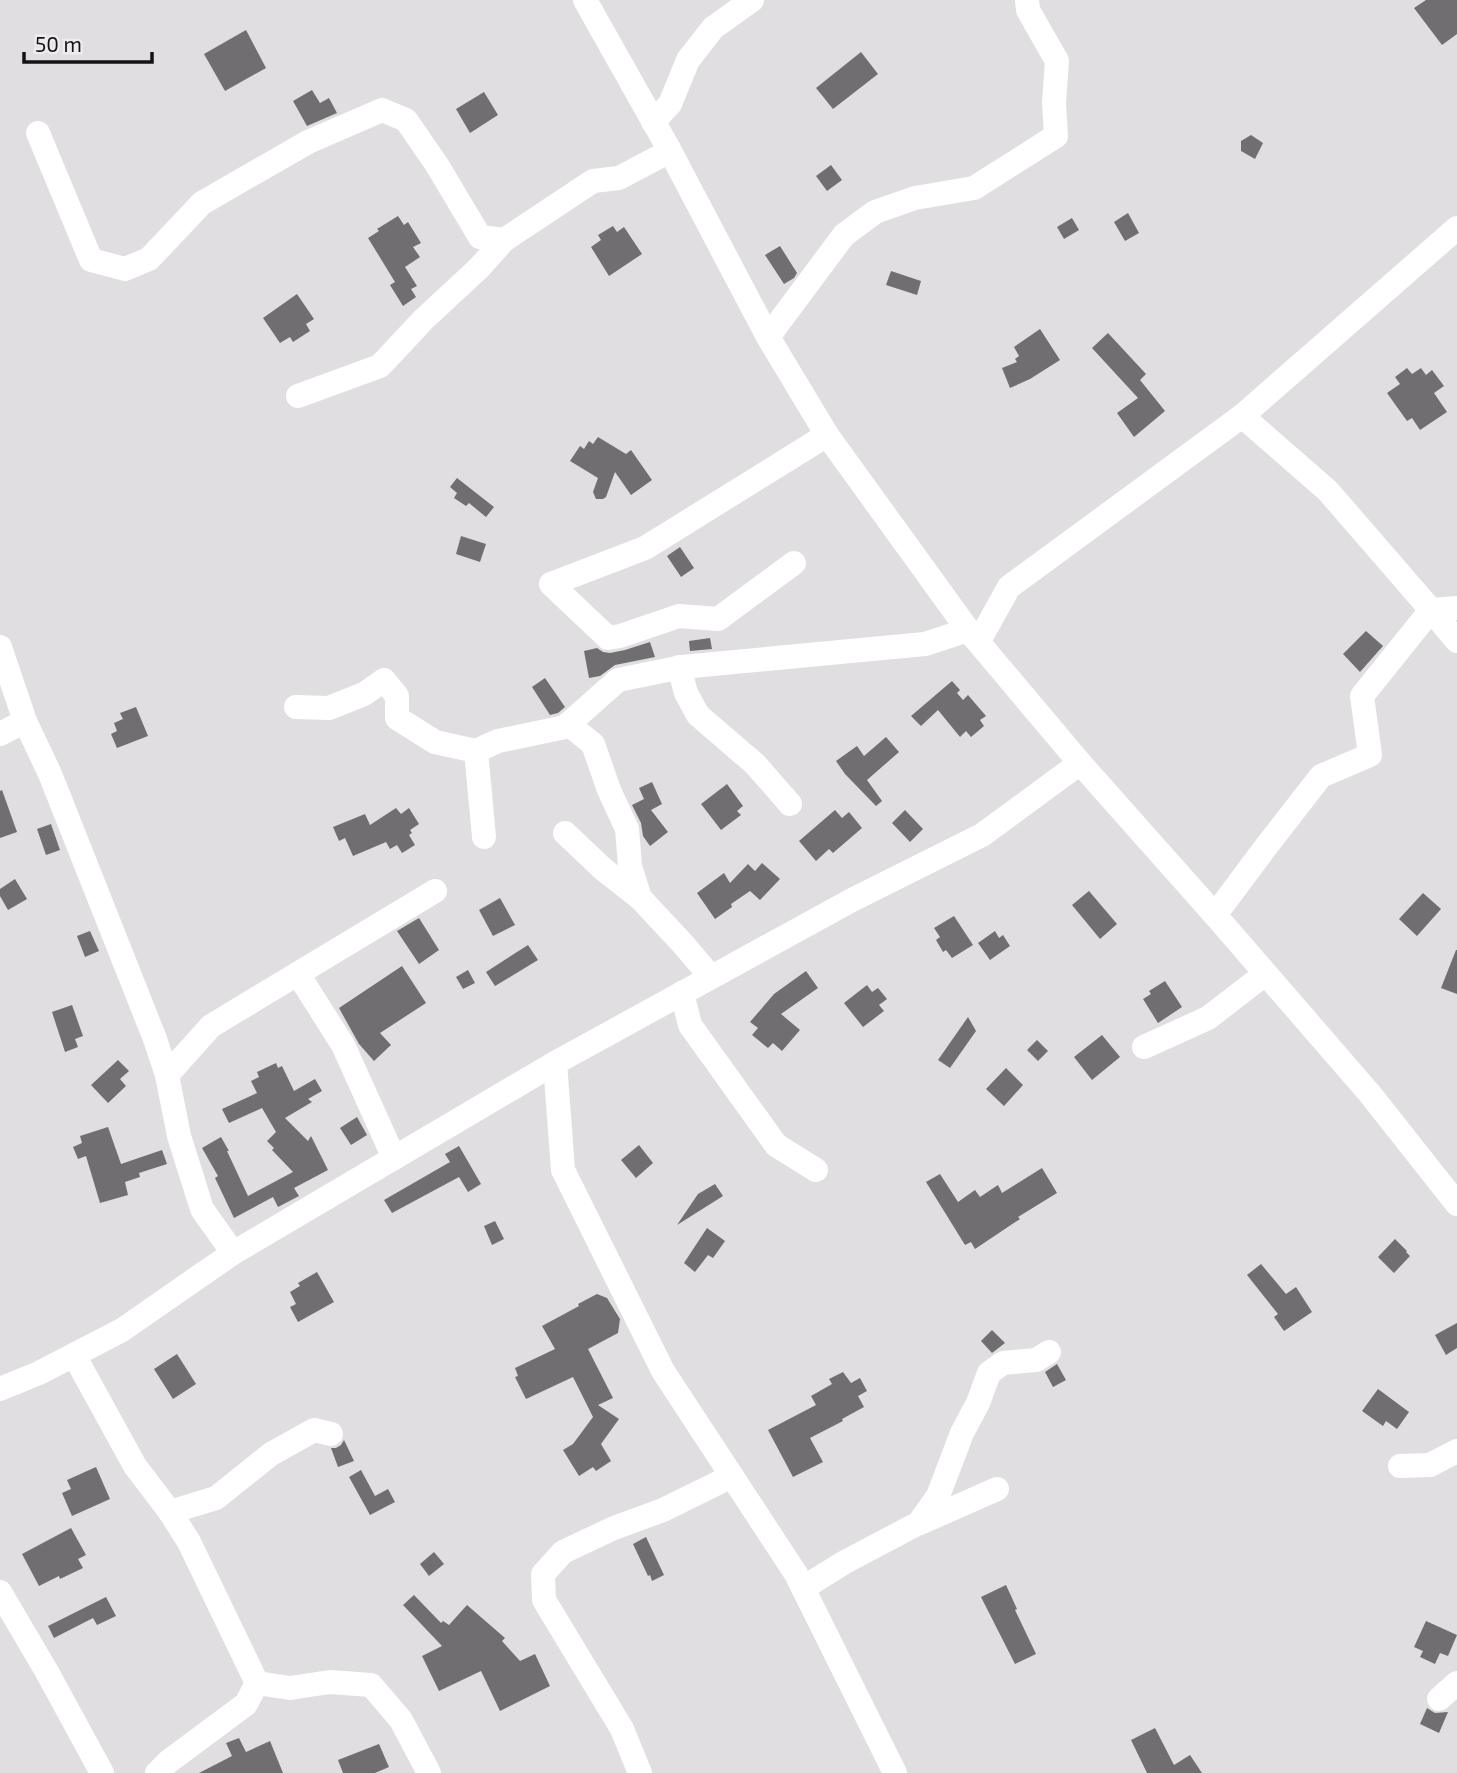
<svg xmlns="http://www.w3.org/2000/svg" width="1457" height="1773" viewBox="0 0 1457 1773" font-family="'Exo 2',sans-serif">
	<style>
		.building { fill: #706e70 }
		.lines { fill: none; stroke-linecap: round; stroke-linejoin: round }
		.minor { stroke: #fff; stroke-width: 24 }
	</style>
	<rect width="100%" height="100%" fill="#e0dee1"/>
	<g class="building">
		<polygon points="1426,0 1457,0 1457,34 1442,45 1414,8"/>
		<polygon points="246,30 266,68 225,91 204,54"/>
		<polygon points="861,52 878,74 833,109 816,88"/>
		<polygon points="312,90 320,103 329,98 337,113 307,126 293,101"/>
		<polygon points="484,92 498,115 470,133 456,109"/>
		<polygon points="1251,135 1263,143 1255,159 1241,151 1241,141"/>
		<polygon points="831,165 842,180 827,191 816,176"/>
		<polygon points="1128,213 1139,233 1125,241 1114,222"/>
		<polygon points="398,216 404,225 408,222 421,243 413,247 420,257 405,267 417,286 411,289 416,297 403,306 390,285 395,282 368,238 379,231 377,229"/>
		<polygon points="1072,218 1079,230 1064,239 1057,227"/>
		<polygon points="613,226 617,232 624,227 642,254 609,276 591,247 601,240 598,235"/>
		<polygon points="780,246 797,273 794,278 784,284 765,255"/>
		<polygon points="891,271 921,281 917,295 886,285"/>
		<polygon points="297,294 314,319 306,324 310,331 293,342 290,337 280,343 263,318"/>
		<polygon points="1040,329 1060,360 1030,379 1010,388 1002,368 1017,362 1015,359 1019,356 1014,347"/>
		<polygon points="1108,333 1146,374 1140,380 1165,411 1134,437 1117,413 1138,398 1092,348"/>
		<polygon points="1407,368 1412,374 1421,368 1426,375 1432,370 1444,386 1434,393 1447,412 1420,430 1412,418 1407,421 1387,393 1400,384 1395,377"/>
		<polygon points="598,437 626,454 631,450 652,480 631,495 615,472 606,497 603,499 596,499 593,492 598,478 570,461 580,446 584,449 589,441 593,444"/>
		<polygon points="457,478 494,507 486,517 469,503 466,506 454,498 457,493 450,487"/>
		<polygon points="461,536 486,544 480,562 456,554"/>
		<polygon points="680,547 694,568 681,577 667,556"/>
		<polygon points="1366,631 1383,646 1360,672 1343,654"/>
		<polygon points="710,638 712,649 690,651 689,641"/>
		<polygon points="650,642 655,657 615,665 600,676 589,678 584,651 597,648 603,652 610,653 625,650"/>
		<polygon points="545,678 565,707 558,713 550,715 532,687"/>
		<polygon points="952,681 960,690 957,693 963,700 968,695 986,716 980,720 984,726 971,737 966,731 960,737 938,710 921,726 911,716"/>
		<polygon points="136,707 148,736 117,748 111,734 117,731 114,723 123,719 120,713"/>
		<polygon points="886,737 899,752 867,780 882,801 876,806 845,774 836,761 857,746 864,756"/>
		<polygon points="652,782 662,804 651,810 668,832 650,846 643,836 641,823 632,805 644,799 639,788"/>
		<polygon points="727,784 743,806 737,811 741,815 721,830 701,804"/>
		<polygon points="2,790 17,832 0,838 0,791"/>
		<polygon points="396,808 401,814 409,808 419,824 410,830 412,833 409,835 415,845 402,853 397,845 390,849 386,842 353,856 345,838 339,841 333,827 365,814 370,825"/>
		<polygon points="835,810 842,818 849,812 862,828 833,853 829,849 816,861 799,841"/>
		<polygon points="905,810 923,829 910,842 892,823"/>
		<polygon points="51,824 60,850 46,855 37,829"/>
		<polygon points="762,863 780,879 760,900 750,891 731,904 732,907 715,919 697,893 724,873 730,883 748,864 755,871"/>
		<polygon points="15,879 27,899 8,910 0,896 0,889"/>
		<polygon points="1089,891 1117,924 1100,939 1072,905"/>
		<polygon points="1423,893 1441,909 1417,936 1399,919"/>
		<polygon points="500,898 515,925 493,936 479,910"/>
		<polygon points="954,916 973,945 952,958 946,950 943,952 936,940 940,937 934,928"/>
		<polygon points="419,918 439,950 419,964 397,931"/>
		<polygon points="90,931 99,951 85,957 77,936"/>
		<polygon points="995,931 999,938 1003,935 1010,946 990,960 978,943"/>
		<polygon points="528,945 538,960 495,986 486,972"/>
		<polygon points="1456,950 1457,950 1457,994 1441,988"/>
		<polygon points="402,966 426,1003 380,1033 391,1045 374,1061 359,1044 339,1008"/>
		<polygon points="468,970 475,983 463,989 456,977"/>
		<polygon points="806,971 818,988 781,1014 800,1030 782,1051 773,1043 768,1048 752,1035 758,1028 750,1022 774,994"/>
		<polygon points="1165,981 1182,1007 1158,1023 1143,999 1151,994 1149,991"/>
		<polygon points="867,985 872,992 878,988 887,999 879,1005 884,1011 863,1027 844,1003"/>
		<polygon points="72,1005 83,1036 75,1039 78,1047 65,1052 52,1012"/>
		<polygon points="968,1017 976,1031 950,1068 938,1060"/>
		<polygon points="1102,1035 1120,1057 1092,1080 1074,1057"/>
		<polygon points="1037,1040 1048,1051 1038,1061 1027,1050"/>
		<polygon points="118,1060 129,1071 120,1079 126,1086 108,1103 91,1085"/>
		<polygon points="276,1063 278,1068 282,1066 294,1091 315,1079 322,1091 308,1099 312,1102 285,1118 308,1141 311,1136 328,1170 294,1188 299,1196 278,1207 273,1197 234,1218 215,1178 218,1176 202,1148 221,1137 229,1151 227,1151 248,1196 293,1172 272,1150 274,1148 267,1141 276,1132 262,1108 229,1123 222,1109 257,1093 251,1081 259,1077 257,1072"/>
		<polygon points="1006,1068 1023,1085 1004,1106 986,1089"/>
		<polygon points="357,1117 367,1135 351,1145 340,1128"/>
		<polygon points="108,1127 121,1164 162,1150 167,1164 139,1173 140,1177 125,1182 128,1195 100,1203 86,1156 78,1159 73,1147 82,1143 80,1136"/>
		<polygon points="639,1145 653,1163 636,1178 621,1160"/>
		<polygon points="459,1146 481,1184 468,1192 459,1177 392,1213 384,1200 450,1162 445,1154"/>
		<polygon points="1042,1168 1057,1193 1018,1217 1020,1219 975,1249 971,1242 965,1245 926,1182 940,1174 958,1202 975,1190 980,1197 998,1185 1002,1193"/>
		<polygon points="715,1184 723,1196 677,1225 698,1194"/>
		<polygon points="495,1221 504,1239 492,1245 484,1226"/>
		<polygon points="707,1228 725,1241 713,1258 708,1255 695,1272 684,1263"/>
		<polygon points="1395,1239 1407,1251 1406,1252 1410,1256 1394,1273 1378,1257"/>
		<polygon points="1261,1264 1286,1294 1296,1287 1312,1312 1284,1331 1274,1317 1278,1314 1247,1275"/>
		<polygon points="317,1272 334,1302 298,1322 290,1307 296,1304 290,1292 300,1286 298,1283"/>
		<polygon points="597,1294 607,1298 620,1319 618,1333 588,1349 613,1398 598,1405 619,1419 601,1444 611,1461 596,1471 593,1467 579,1476 563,1450 573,1444 593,1417 573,1377 526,1399 515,1377 518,1376 515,1368 555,1349 542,1326 579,1306 578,1304"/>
		<polygon points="1457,1323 1457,1348 1446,1355 1435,1335"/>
		<polygon points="992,1330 1005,1343 992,1353 981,1341"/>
		<polygon points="177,1354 196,1384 173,1399 154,1369"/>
		<polygon points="1057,1364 1066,1380 1053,1387 1045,1372"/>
		<polygon points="843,1372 851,1383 860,1378 867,1391 858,1396 864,1407 842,1419 843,1421 810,1438 823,1462 793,1477 768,1430 816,1405 811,1396 832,1384 829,1379"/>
		<polygon points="1378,1389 1409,1412 1397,1429 1386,1421 1383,1426 1362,1411"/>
		<polygon points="344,1440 354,1461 338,1467 331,1448 336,1448 341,1445"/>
		<polygon points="96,1467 110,1499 72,1516 62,1493 71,1489 67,1480"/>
		<polygon points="361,1470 375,1496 388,1489 395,1502 370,1515 349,1477"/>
		<polygon points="71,1528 86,1555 78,1559 83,1568 60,1579 59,1576 39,1586 22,1554"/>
		<polygon points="646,1537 664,1575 652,1581 650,1575 648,1576 633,1544"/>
		<polygon points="434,1552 444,1564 429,1576 420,1564"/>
		<polygon points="1006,1585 1017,1609 1015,1610 1036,1654 1015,1664 981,1597"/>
		<polygon points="414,1595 441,1623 443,1621 449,1625 467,1605 505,1638 502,1641 520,1661 535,1654 550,1686 500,1711 481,1671 439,1691 422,1656 442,1646 403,1605"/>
		<polygon points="106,1597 116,1616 97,1625 93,1618 54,1638 48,1626"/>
		<polygon points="1426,1621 1457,1635 1448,1656 1440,1653 1435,1664 1420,1657 1423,1651 1414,1647"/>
		<polygon points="1427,1708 1435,1713 1448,1712 1439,1733 1420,1724"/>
		<polygon points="1155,1728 1174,1765 1190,1755 1202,1773 1147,1773 1131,1740"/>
		<polygon points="239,1738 246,1752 270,1741 283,1773 199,1773 232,1756 226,1743"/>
		<polygon points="379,1744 389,1767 375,1773 343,1773 338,1760"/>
	</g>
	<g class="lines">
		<g class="minor">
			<polyline points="585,0 670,151 768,337 827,435 968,630 1080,763 1215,915 1370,1094 1457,1204"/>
			<polyline points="653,122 670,104 688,60 713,28 752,0"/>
			<polyline points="38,133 91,260 125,269 149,259 202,203 308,142 382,110 406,120 437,165 480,237 504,240 593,181 619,178 670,151"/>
			<polyline points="768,337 844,235 875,212 915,198 974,188 1056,136 1054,102 1057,61 1028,10 1027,0"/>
			<polyline points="298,396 380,366 423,320 479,268 504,240"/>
			<polyline points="1242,416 1328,491 1431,610 1457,608"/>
			<polyline points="794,563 718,619 679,616 620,636 608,638 551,584 645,548 827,435"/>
			<polyline points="979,641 1009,587 1242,416 1457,228"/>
			<polyline points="0,647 25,721 50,774 155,1039 167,1075 179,1136 202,1209 233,1253"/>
			<polyline points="679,667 686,693 698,715 755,764 790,804"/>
			<polyline points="296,707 329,708 364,694 384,680 397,696 397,718 435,742 476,751"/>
			<polyline points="568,724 593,744 609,790 627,829 630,866 640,898"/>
			<polyline points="0,734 25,721"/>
			<polyline points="565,833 603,869 640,898 683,944 711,977"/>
			<polyline points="484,837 476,751 498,741 565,727 618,680 682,667 925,644 968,630"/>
			<polyline points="1215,915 1265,848 1321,776 1370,755 1362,696 1431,610 1457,641"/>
			<polyline points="298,974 343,1045 394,1158"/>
			<polyline points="682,993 690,1025 776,1145 816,1170"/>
			<polyline points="1144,1047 1208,1018 1265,974"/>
			<polyline points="555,1063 563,1170 663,1371 796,1574 895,1773"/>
			<polyline points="167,1075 211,1026 435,891"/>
			<polyline points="74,1355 135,1466 170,1512 189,1542 257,1683"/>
			<polyline points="0,1389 39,1373 122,1330 233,1253 555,1063 852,900 982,835 1080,763"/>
			<polyline points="1400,1466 1430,1465 1457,1451"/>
			<polyline points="170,1512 216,1498 271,1454 314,1430 331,1434"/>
			<polyline points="920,1523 997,1489"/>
			<polyline points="803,1588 845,1562 919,1523 938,1496 962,1433 978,1403 989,1373 1003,1363 1036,1360 1049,1352"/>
			<polyline points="0,1592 47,1672 102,1773"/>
			<polyline points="1439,1699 1457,1683"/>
			<polyline points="157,1773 168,1762 246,1704 257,1683 290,1688 330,1682 371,1685 401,1720 429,1773"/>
			<polyline points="640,1773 622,1729 544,1600 543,1574 563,1552 614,1528 663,1510 732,1476"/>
		</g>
	</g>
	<path d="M24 52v10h128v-10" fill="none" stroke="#151415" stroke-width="3.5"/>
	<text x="35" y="52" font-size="21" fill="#151415" stroke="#edebee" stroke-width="5" paint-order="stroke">50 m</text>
</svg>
